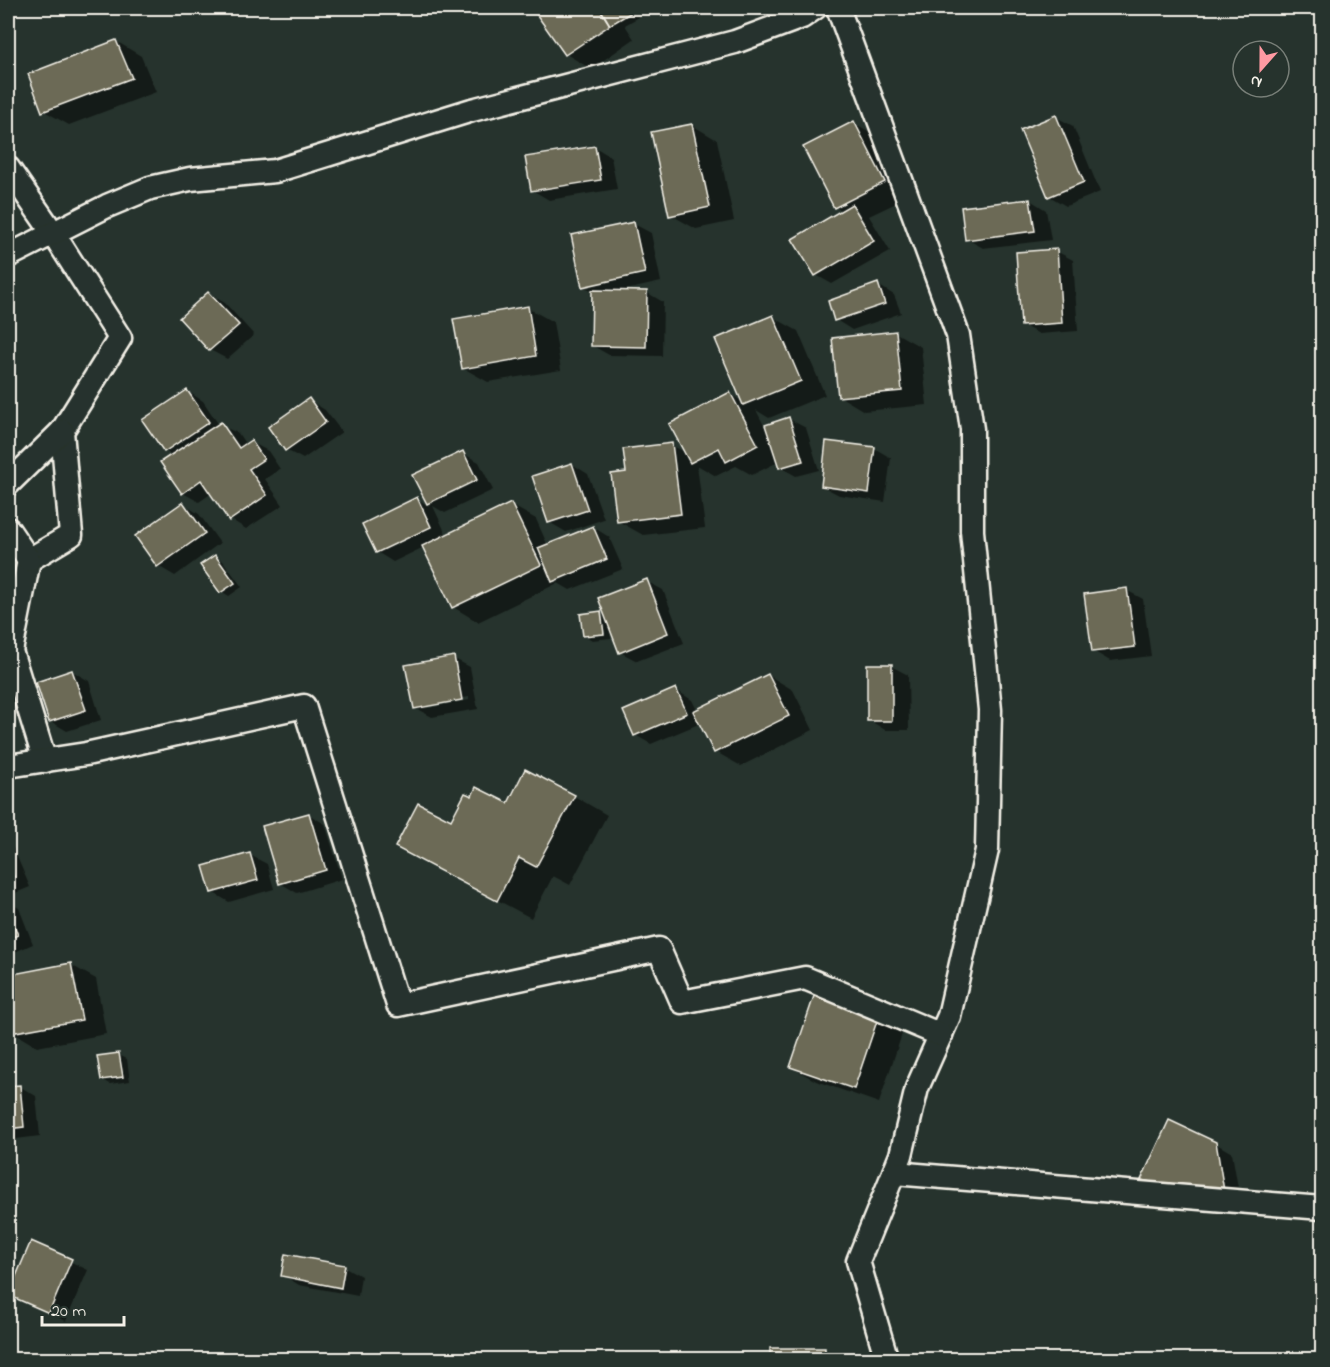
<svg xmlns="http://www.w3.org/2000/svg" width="1330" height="1367" viewBox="0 0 1330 1367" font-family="'Indie Flower',sans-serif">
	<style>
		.shadow { fill: #0007; fill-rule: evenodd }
		.building { fill: #6c6b56; stroke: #f4f1e8; stroke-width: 1.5 }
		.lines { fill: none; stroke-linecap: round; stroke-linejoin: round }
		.street-casing { stroke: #f4f1e8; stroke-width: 27 }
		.street { stroke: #26332d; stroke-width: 22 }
	</style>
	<rect width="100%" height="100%" fill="#26332d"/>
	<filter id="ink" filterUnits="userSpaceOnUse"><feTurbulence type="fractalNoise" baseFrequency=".0167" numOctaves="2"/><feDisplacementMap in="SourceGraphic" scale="12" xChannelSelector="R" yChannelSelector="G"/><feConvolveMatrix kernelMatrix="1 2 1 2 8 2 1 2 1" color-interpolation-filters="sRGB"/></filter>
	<g filter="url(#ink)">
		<g class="shadow">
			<polygon points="534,8 634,8 639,17 625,25 634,39 591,69 566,54"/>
			<polygon points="116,41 141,56 156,92 69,125 44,111"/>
			<polygon points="1056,117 1073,126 1100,192 1066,206 1049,196"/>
			<polygon points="854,123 879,137 909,197 869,216 890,251 832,284 816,275 843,211 835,207"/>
			<polygon points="692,125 717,140 734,221 696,229 671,215"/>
			<polygon points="595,147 611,157 617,189 549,200 532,190"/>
			<polygon points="1030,200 1046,210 1051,240 983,248 967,239"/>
			<polygon points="634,224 651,233 661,282 621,291 646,292 663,302 662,356 609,355 593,346 593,291 583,286"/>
			<polygon points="1056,251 1073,260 1078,331 1039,334 1022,325"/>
			<polygon points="878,285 894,295 901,313 852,330 836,320"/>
			<polygon points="208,293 225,303 254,335 227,359 210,350"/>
			<polygon points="528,308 553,322 561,370 488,382 463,368"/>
			<polygon points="773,317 798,331 825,395 769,418 756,410 768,433 789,419 806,428 819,470 796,476 780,467 778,462 752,475 736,466 716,476 697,465 705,528 643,535 618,521 627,474 671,445 687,453 730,394 743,402"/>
			<polygon points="896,333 921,347 927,405 864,411 839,396"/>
			<polygon points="187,391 203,401 219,425 238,433 246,445 251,442 268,451 280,469 265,479 283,505 246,529 230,519 212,493 199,502 183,493 173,456 165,451"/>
			<polygon points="309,400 325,410 342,432 303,459 286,450"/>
			<polygon points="874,448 891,458 885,502 839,495 822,486"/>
			<polygon points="462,453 479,462 493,490 445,513 433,506 447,536 511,505 536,519 548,546 593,527 609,537 623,569 570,590 558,583 478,622 453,607 424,547 393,562 377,552 417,499 429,506 414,476"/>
			<polygon points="572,464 588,474 604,519 566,532 549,522"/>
			<polygon points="183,504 199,514 220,543 175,576 158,566"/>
			<polygon points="215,556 223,561 242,587 229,596 221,591"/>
			<polygon points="646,581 663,590 684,643 637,661 620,652 610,628 611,638 592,640 584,635 600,613 607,616"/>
			<polygon points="1126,590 1143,599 1151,656 1110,661 1093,651"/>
			<path d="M 453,658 L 470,667 L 478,709 L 432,717 L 415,708 ZM 469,697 L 469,700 L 427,708 L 427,705 Z"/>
			<polygon points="891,666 908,675 909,730 885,730 869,720"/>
			<polygon points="72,671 89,681 101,720 67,731 50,721"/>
			<polygon points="768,675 793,690 813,730 741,766 716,752 701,723 651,744 635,735 676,690 692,700 697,710"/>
			<polygon points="574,796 607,815 570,885 553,876 531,918 397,847 452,822 508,805"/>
			<polygon points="308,814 325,824 342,879 297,893 280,883"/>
			<polygon points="8,836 30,887 8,896"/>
			<polygon points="250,855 267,864 274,889 229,902 212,892"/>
			<polygon points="8,902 19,908 33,944 8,955"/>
			<polygon points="71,965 96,979 106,1034 37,1047 12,1032 8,1011 8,976"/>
			<polygon points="878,1019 902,1034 879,1103 816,1081 791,1067"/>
			<polygon points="119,1055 127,1059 130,1081 110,1084 102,1079"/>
			<polygon points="19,1086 36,1096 40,1136 8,1140 8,1087"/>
			<polygon points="1215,1143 1232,1153 1241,1205 1159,1189 1142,1179"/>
			<polygon points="32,1243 88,1270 66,1321 10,1295"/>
			<polygon points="287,1256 345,1267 361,1276 358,1296 299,1285 283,1275"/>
			<polygon points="824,1349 841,1360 772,1360"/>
		</g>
		<g class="building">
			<polygon points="532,8 599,8 610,25 565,55"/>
			<polygon points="600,8 629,8 632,12 610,25"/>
			<polygon points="116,40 132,78 42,112 28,74"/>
			<polygon points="1056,115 1084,182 1048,197 1020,130"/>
			<polygon points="854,121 885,182 834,208 803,147"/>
			<polygon points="692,124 710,207 669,216 651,132"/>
			<polygon points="595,146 601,180 531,191 525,157"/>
			<polygon points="1030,199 1035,231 965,240 961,207"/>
			<polygon points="852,204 874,241 815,276 792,239"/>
			<polygon points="634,222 645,273 582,287 571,235"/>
			<polygon points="1057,249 1062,323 1021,326 1016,252"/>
			<polygon points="878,283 885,304 834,321 828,301"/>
			<polygon points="592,290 647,291 646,347 591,346"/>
			<polygon points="208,292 239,325 209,351 179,318"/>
			<polygon points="528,306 536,356 462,369 453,319"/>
			<polygon points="773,315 801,381 743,405 715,339"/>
			<polygon points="896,331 902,391 838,397 832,338"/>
			<polygon points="187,390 209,422 164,452 142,420"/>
			<polygon points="730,392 758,445 726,462 719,448 690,463 669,424"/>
			<polygon points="309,398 326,422 285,451 268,427"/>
			<polygon points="789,417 803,461 779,468 765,425"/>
			<polygon points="221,422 239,448 251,440 264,459 249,469 267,495 229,521 201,480 182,494 160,462"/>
			<polygon points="826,441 875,447 869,493 821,486"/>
			<polygon points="672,443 681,514 617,522 611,474 626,472 623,449"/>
			<polygon points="463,451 477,480 427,504 412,475"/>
			<polygon points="572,463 588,510 548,523 532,476"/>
			<polygon points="417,497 431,527 376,553 362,524"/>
			<polygon points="183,502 205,533 157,567 135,536"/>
			<polygon points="511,503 541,565 452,608 422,546"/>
			<polygon points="593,526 607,559 552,582 538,548"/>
			<polygon points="215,555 235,583 220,593 200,565"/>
			<polygon points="647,579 668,633 619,653 598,598"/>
			<polygon points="1127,588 1135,647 1092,652 1084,594"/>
			<polygon points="601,611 604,634 583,636 580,614"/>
			<polygon points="454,656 462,700 414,709 405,665"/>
			<rect x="867" y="664" width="25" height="57"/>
			<polygon points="72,670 86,710 49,722 36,682"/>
			<polygon points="768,674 789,716 714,753 693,711"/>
			<polygon points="676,688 687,713 634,736 623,711"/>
			<polygon points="525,769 575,795 536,867 519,858 497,901 395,847 418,803 451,820 465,793 472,796 476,787 508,803"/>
			<polygon points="309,813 326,870 279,884 262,826"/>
			<polygon points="250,853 258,880 211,893 203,866"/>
			<polygon points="8,861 14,877 8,880"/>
			<polygon points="8,910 18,935 8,939"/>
			<polygon points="71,963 82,1020 10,1033 8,975"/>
			<polygon points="814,996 878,1018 854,1089 790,1067"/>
			<polygon points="119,1053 123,1077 101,1080 97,1056"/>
			<polygon points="20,1085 24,1127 8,1129 8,1086"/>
			<polygon points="1169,1120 1216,1142 1225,1197 1141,1180"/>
			<polygon points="31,1241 72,1259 49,1313 8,1295"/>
			<polygon points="285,1254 345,1265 341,1288 281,1276"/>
			<rect x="770" y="1348" width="55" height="12"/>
		</g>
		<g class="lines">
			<g class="street-casing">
				<g id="street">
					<polyline points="838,8 958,335 972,429 972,531 990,710 987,850 949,1016 917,1088 901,1155 858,1261 887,1360"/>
					<polyline points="8,168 53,233 120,338 62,431 71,535 29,560 11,651 45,761"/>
					<polyline points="8,256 107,206 150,188 190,179 275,171 472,110 735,42 802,17 815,8"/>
					<polyline points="8,484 62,431"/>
					<polyline points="8,529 29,560"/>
					<polyline points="8,766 86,754 304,706 398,1005 659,949 682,1002 805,978 941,1035"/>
					<polyline points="894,1173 1322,1208"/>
				</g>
			</g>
			<use href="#street" class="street"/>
		</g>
	</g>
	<rect width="1330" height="1367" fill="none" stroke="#26332d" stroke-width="30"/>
	<rect x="15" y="15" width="1300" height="1337" fill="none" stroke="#f4f1e8" stroke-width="2" filter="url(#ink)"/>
	<g transform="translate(1261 69) rotate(201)"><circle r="28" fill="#26332d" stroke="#787f78" stroke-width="1.5"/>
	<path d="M0-4.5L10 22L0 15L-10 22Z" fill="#ff9aa2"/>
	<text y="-9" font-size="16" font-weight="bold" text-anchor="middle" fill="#f4f1e8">N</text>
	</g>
	<path d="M42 1316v9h82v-9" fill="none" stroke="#f4f1e8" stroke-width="3"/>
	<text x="51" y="1316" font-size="18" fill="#f4f1e8" stroke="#26332d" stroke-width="4.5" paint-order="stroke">20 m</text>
</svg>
